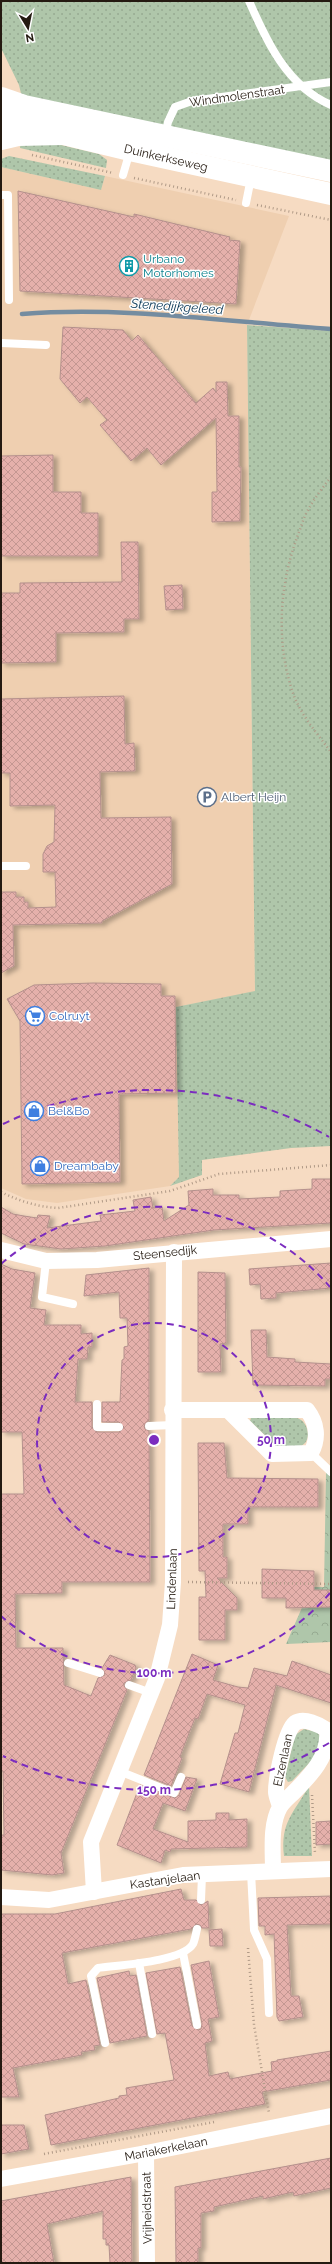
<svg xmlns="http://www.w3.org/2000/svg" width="332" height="2264" viewBox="0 0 332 2264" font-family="Raleway,sans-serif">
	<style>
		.built { fill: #efcfb0 }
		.grass { fill: url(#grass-dots) }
		.forest { fill: url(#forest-crowns) }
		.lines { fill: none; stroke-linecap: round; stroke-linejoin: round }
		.stream { stroke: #748ca0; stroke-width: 4.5 }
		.building { fill: url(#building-cross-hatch); stroke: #b4908c; filter: url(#shadow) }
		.path { stroke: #b09a87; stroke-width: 2.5; stroke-dasharray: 1 3; stroke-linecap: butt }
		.service { stroke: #fff; stroke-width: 8 }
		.minor { stroke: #fff; stroke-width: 16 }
		.secondary { stroke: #fff; stroke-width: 22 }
		.primary { stroke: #fff; stroke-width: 22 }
		.ring { fill: none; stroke: #7b2cbf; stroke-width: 2; stroke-dasharray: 7 5 }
		.labels { text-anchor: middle; stroke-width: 3; stroke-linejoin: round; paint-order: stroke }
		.street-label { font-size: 12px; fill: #241a11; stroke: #fff }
		.culture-label { font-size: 12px; fill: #0d838f; stroke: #fff; text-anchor: start }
		.service-label { font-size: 12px; fill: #4e5e75; stroke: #fff; text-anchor: start }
		.shop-label { font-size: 12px; fill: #366cbe; stroke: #fff; text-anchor: start }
		.water-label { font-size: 13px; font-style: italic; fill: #063554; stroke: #fff }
		.centre { fill: #7b2cbf; stroke: #fff; stroke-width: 2 }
		.ring-label { font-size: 12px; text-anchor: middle; font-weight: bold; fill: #7b2cbf; stroke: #fff; stroke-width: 3; stroke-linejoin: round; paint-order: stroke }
	</style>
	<defs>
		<pattern id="grass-dots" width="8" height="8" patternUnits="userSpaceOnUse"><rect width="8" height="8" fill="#afc6aa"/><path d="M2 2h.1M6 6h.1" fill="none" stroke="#96aa91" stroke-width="1.8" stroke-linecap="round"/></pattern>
		<pattern id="forest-crowns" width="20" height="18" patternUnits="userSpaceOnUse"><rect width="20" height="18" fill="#afc6aa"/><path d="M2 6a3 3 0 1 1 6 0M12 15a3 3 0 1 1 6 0" fill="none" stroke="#96aa91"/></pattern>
		<pattern id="building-cross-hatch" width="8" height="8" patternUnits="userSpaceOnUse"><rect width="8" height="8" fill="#e5b0ab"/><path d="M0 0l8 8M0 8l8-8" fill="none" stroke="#c49792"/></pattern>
		<filter id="shadow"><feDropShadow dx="4.5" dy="2.5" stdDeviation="2" flood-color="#0004"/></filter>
	</defs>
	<rect width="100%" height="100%" fill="#f6dbc2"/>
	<polygon class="built" points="1,167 101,190 105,176 289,216 247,325 255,992 176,1007 179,1177 170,1186 57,1203 26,1199 1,1188"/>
	<g class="grass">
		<polygon points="1,1 331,1 331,171 24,106 19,85 1,48"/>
		<polygon points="40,140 99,154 107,160 106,168 20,148 21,141"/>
		<polygon points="9,156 105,176 101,190 1,167 1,159"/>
		<polygon points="247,325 331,331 331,1146 291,1148 202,1160 202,1175 170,1186 179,1177 176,1007 255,991"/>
		<path d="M 251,1418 L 297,1418 C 308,1421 313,1440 301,1446 C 295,1448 283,1446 276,1446 L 250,1421 Z"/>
		<polygon points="304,1729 317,1732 320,1736 317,1755 292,1781 288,1782 285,1777 295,1735"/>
		<path d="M 309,1786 L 312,1856 L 284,1856 C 280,1822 294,1813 309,1786 Z"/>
	</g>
	<polygon class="forest" points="326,1473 331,1474 331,1642 286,1644 311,1587 324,1587"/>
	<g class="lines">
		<path class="stream" d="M 22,314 C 125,306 229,322 331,329"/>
	</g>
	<g class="building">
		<polygon points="18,191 134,217 134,214 230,237 229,240 240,241 236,304 20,291"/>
		<polygon points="63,327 123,330 132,341 138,335 196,403 213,388 216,392 216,382 227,382 228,416 239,416 239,467 241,467 240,521 212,522 212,492 217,492 216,418 161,465 147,448 131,461 100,425 107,420 87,397 80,403 60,379"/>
		<polygon points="53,455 53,492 81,492 81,513 98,513 98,556 1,556 1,456"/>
		<polygon points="121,542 138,542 139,619 124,619 124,632 56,633 56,662 1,663 1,593 20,593 20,583 122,582"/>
		<polygon points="182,585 183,609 166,610 164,586"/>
		<polygon points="124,696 125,744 134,743 135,771 100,772 101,818 171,817 172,884 102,921 102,923 13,925 14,966 1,973 1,892 16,892 16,897 24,897 24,902 28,902 28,908 56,907 55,872 43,872 43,854 47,846 54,842 55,805 10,806 10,773 1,773 1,699"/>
		<polygon points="93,983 161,984 161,996 175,996 176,1093 119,1094 120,1182 22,1184 20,1021 7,999 34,985"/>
		<polygon points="312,1179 331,1179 331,1223 214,1230 105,1246 61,1249 24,1244 1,1233 1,1207 13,1214 24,1216 37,1218 38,1215 50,1216 47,1228 101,1221 100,1215 135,1211 133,1200 151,1197 153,1208 162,1207 164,1221 189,1205 188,1191 213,1189 213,1195 239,1195 239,1199 280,1197 280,1191 312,1189"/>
		<polygon points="331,1263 331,1288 276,1293 276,1298 261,1299 260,1284 250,1285 249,1269"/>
		<polygon points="1,1264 12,1269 35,1273 30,1308 46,1310 44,1325 81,1325 81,1334 92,1333 92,1347 88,1347 87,1359 78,1359 75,1402 92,1402 92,1427 97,1432 119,1432 124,1427 119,1422 102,1422 102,1402 120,1402 122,1360 124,1359 124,1347 128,1346 127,1318 120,1318 119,1292 84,1296 86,1275 149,1268 149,1420 144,1426 145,1429 149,1431 150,1582 62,1582 62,1593 15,1594 16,1648 63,1648 64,1685 91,1696 98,1678 105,1675 102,1668 110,1655 135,1665 136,1668 131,1680 124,1683 124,1686 127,1690 61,1853 64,1873 52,1875 1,1870 1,1835 4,1835 3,1771 1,1771 1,1494 24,1494 22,1432 1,1432"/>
		<polygon points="198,1272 225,1273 226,1343 220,1344 221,1372 198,1372"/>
		<polygon points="251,1330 266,1330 267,1357 295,1359 295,1362 331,1364 331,1379 325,1379 325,1386 253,1385"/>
		<polygon points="198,1443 224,1443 227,1478 318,1479 318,1507 248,1507 248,1524 223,1524 223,1557 227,1557 227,1578 217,1578 237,1598 237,1610 225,1610 225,1640 199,1640 199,1597 206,1597 205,1571 199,1571"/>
		<polygon points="262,1569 314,1571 314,1590 331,1590 331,1607 286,1608 286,1598 262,1598"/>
		<polygon points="192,1654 218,1665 213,1680 238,1687 248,1688 254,1668 287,1676 292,1661 331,1675 331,1703 276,1685 249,1792 220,1784 235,1733 238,1733 245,1705 207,1694 198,1719 195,1718 182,1751 180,1757 182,1758 171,1786 144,1775"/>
		<polygon points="186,1777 197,1779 185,1811 163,1803 153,1829 188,1842 188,1821 216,1820 216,1813 229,1813 229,1820 247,1819 247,1847 171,1849 170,1852 165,1850 161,1863 117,1845 140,1785 175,1798 179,1795"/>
		<polygon points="331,1821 331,1844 316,1845 316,1822"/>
		<polygon points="181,1889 184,1900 196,1900 201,1905 208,1901 209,1928 202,1928 200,1925 196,1924 191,1929 62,1953 68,1984 86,1980 100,2045 94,2046 95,2050 81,2052 82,2055 13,2068 19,2097 1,2097 1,1914 55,1914"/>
		<polygon points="331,1896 331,1924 287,1925 291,1996 299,1996 303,2017 279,2021 277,2017 274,1934 265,1935 265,1926 259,1926 258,1898"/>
		<polygon points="222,1929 223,1946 210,1946 209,1930"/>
		<polygon points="209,1961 219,2017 208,2019 212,2041 205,2043 209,2076 228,2072 230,2079 272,2071 271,2062 277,2061 277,2060 331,2051 331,2080 262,2092 265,2104 51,2145 45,2115 119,2098 119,2096 127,2095 126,2088 174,2080 165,2033 157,2034 146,1973 180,1967 192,2026 198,2030 201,2029 202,2024 191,1965"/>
		<polygon points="129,1971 130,1976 136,1975 147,2036 110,2043 97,1978"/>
		<polygon points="1,2125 24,2125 29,2149 1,2154"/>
		<polygon points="331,2158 331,2188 294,2196 293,2192 263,2199 263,2196 214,2207 214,2211 201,2213 201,2248 198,2248 198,2263 176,2263 175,2187"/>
		<polygon points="131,2177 132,2263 110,2263 109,2245 106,2245 106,2239 103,2239 103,2211 47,2224 54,2263 1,2263 1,2201"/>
	</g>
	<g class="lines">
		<g class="path">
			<polyline points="32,155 113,173"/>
			<polyline points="134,178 236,200"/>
			<polyline points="257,205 331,220"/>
			<path d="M 331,477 C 323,487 314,499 308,510 C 304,516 302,525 299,532 C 279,584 275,643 294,696 C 302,716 318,735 331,752"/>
			<path d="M 1,1192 C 19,1201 38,1207 58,1208 L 170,1191 L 219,1174 L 331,1165"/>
			<polyline points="188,1582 331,1584"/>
			<polyline points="312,1795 315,1854"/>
			<polyline points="248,1948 254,2025 269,2113"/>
			<polyline points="44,2154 214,2122"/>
		</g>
		<g class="service">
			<path d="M 249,1 C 267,42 287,86 331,105"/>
			<polyline points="165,136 168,122 175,107 192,101 331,82"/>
			<polyline points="123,175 130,151"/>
			<polyline points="1,195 8,195 9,300"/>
			<polyline points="246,203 251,178"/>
			<polyline points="1,343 46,345"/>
			<polyline points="1,866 26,866"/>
			<polyline points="46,1261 42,1297 73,1304"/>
			<polyline points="97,1404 97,1427 119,1427"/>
			<polyline points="149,1426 173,1425"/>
			<polyline points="311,1453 331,1472"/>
			<polyline points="68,1663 100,1673"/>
			<polyline points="129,1685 151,1693"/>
			<polyline points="119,1771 174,1793 181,1777"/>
			<polyline points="251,1872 254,1930 267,1959 269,2013"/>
			<polyline points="201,1900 202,1875"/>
			<polyline points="183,1953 197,2025"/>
			<polyline points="139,1963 152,2034"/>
			<path d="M 105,2043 L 91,1976 L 98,1968 C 119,1965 182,1962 193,1944 C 195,1940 196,1933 197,1929"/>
		</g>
		<g class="minor">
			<polyline points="1,1250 46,1261 97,1260 331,1239"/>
			<path d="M 172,1410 L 307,1410 C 317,1423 319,1438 311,1453 L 272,1454 L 229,1411"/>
			<path d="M 273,1871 C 273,1851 270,1824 280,1807 C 283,1802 289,1797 293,1793 C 310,1776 330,1756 327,1730 C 320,1725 304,1717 295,1723 C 285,1731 276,1778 276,1792 C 276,1796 279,1802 280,1807"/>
			<polyline points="94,1892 91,1842 157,1678 170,1625 173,1582 174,1252"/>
			<polyline points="1,1897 49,1900 183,1875 331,1869"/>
			<polyline points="146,2153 147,2263"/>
			<polyline points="1,2179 146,2153 331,2116"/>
		</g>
		<g class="secondary">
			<polyline points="1,98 24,106 331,171"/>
			<polyline points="1,119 130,150 331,194"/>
		</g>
		<polyline class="primary" points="1,139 18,135 62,134"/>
	</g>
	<g class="ring">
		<circle cx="154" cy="1440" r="117"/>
		<path d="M330 1593A233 233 0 0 1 1 1616M1 1264A233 233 0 0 1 330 1287"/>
		<path d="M329 1743A350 350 0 0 1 3 1756M3 1124A350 350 0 0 1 329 1137"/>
	</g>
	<defs>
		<g id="building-ring" transform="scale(1)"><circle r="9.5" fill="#fff" stroke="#0f9aa8" stroke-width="1.5"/><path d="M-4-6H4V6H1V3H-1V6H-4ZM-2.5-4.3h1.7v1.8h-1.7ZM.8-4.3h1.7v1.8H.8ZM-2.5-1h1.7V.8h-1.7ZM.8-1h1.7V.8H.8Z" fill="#0f9aa8"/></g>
		<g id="parking-ring" transform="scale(1)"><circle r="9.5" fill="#fff" stroke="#5c6f8a" stroke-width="1.5"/><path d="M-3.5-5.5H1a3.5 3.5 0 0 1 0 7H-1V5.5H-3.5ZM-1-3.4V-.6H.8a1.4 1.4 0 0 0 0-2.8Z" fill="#5c6f8a"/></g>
		<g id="supermarket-ring" transform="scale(1)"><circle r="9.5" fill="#fff" stroke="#3f7fe0" stroke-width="1.5"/><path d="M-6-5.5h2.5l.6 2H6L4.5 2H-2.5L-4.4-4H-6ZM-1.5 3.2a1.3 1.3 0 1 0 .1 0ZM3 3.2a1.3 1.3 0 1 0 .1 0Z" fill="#3f7fe0"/></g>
		<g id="shop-ring" transform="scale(1)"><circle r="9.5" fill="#fff" stroke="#3f7fe0" stroke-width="1.5"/><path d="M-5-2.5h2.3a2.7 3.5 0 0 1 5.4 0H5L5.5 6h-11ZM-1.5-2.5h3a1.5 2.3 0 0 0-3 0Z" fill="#3f7fe0"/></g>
	</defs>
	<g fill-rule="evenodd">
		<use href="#building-ring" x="129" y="266"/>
		<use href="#parking-ring" x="207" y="797"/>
		<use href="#supermarket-ring" x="35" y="1016"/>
		<use href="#shop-ring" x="34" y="1111"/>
		<use href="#shop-ring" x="40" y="1166"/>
	</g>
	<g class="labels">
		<g class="street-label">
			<text transform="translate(237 96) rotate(-8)" y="4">Windmolenstraat</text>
			<text transform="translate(166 158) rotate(13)" y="4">Duinkerkseweg</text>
			<text transform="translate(165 1253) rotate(-6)" y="4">Steensedijk</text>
			<text transform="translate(172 1579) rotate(-88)" y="4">Lindenlaan</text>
			<text transform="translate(283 1760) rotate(-78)" y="4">Elzenlaan</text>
			<text transform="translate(165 1880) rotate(-8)" y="4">Kastanjelaan</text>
			<text transform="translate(166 2149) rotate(-11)" y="4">Mariakerkelaan</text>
			<text transform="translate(147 2208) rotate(-91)" y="4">Vrijheidstraat</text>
		</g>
		<g class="culture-label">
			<text x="143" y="263">Urbano<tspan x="143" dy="14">Motorhomes</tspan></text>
		</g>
		<g class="service-label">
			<text x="221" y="801">Albert Heijn</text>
		</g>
		<g class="shop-label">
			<text x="49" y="1020">Colruyt</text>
			<text x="48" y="1115">Bel&amp;Bo</text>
			<text x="54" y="1170">Dreambaby</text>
		</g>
		<g class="water-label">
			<text transform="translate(177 306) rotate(4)" y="5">Stenedijkgeleed</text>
		</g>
	</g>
	<circle cx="154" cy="1440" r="6" class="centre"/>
	<g class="ring-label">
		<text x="271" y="1444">50 m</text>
		<text x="154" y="1677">100 m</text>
		<text x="154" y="1794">150 m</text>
	</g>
	<rect width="332" height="2264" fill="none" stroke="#241a11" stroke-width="4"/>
	<g transform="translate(28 28) rotate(170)" stroke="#ffffff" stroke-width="3" paint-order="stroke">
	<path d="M0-3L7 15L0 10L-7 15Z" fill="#241a11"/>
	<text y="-6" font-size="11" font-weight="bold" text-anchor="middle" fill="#241a11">N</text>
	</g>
</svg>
